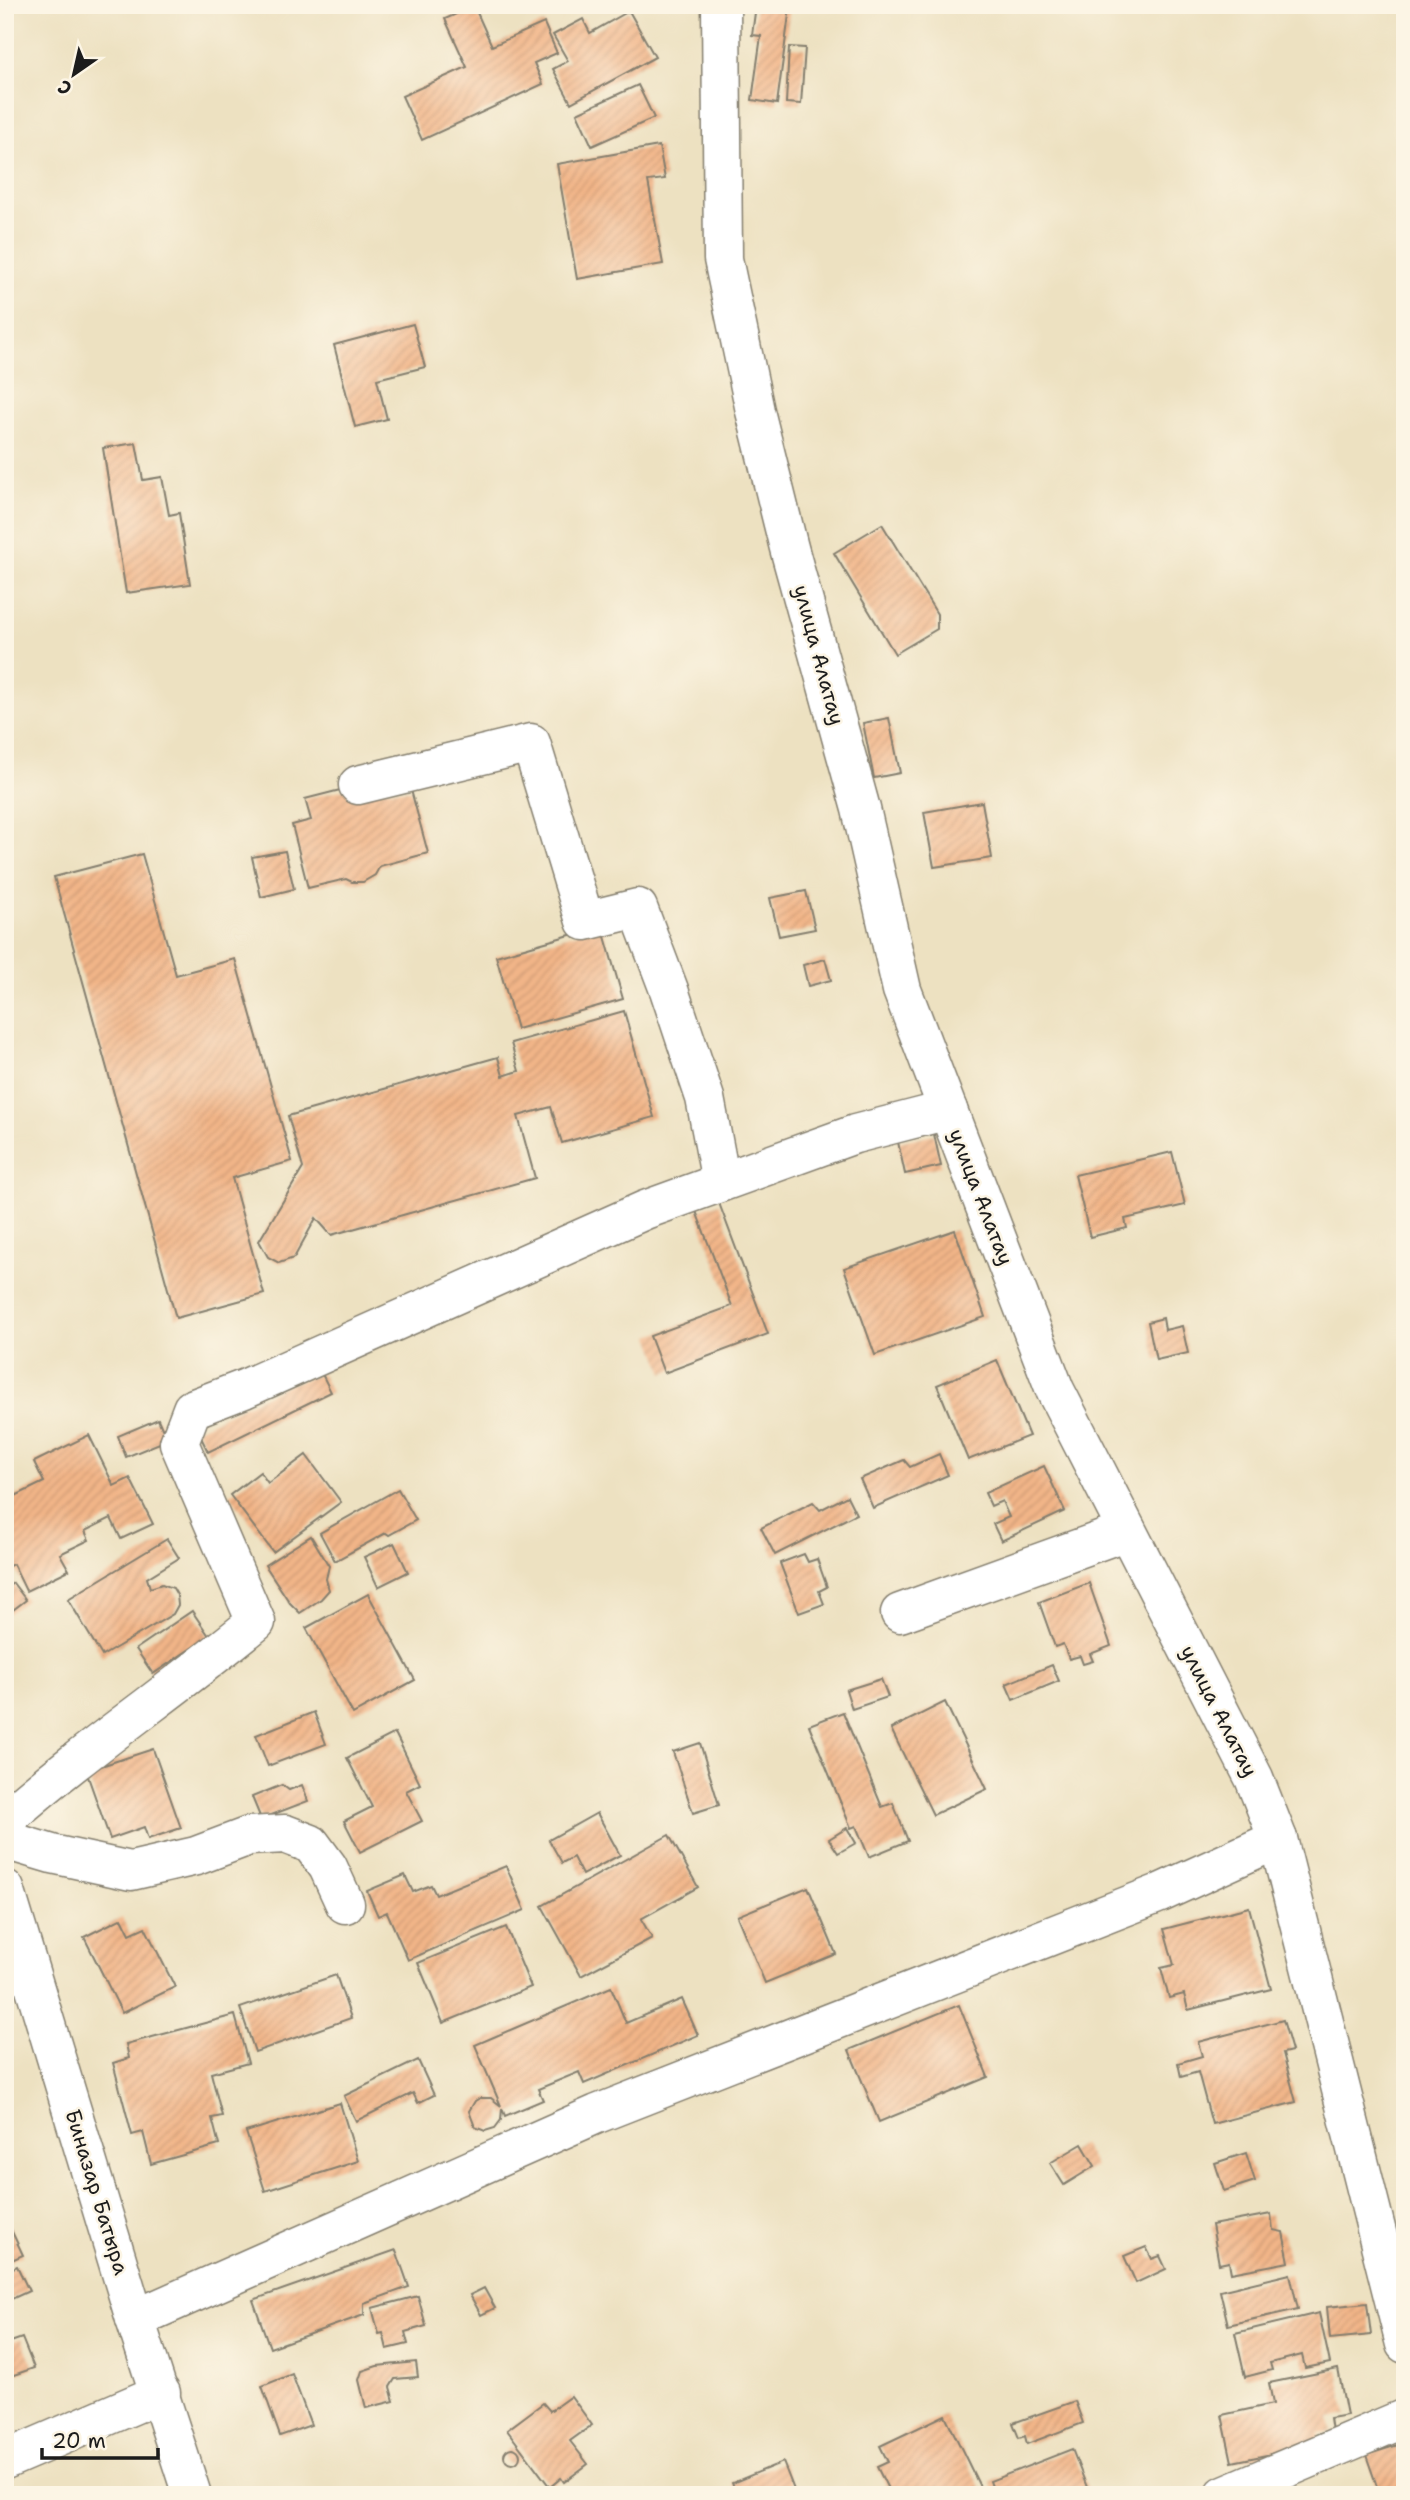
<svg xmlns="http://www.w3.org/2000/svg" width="1410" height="2500" viewBox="0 0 1410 2500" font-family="'Shantell Sans',sans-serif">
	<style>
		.building { fill: url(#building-hatch) }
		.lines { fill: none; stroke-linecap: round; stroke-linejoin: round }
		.minor-casing { stroke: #847e6e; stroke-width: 41 }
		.minor { stroke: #fff; stroke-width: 38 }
		.labels { text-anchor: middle; stroke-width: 5; stroke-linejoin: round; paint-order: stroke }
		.street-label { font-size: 21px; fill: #1c1c1c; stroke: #fcf5e5 }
	</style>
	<defs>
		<pattern id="building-hatch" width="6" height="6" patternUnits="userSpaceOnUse" patternTransform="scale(1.75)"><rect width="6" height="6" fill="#f2b588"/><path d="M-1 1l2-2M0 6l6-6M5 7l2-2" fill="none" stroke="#cf9b75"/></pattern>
	</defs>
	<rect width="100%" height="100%" fill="#fcf5e5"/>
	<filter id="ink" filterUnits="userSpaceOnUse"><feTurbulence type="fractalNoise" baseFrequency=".0143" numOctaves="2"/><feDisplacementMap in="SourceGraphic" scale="14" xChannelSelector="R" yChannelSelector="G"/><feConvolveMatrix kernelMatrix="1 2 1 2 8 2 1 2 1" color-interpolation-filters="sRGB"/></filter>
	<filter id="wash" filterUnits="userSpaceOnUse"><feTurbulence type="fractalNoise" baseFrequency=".00686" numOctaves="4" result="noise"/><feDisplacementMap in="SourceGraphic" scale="28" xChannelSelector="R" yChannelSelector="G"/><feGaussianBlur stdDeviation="1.57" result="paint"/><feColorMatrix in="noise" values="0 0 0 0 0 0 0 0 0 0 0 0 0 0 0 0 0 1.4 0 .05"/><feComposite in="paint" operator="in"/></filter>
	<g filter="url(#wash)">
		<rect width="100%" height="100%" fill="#ede1c1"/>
		<g id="blocks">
			<g class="building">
				<polygon points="756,5 790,7 777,104 752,100 761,36 752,35"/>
				<polygon points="474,6 492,46 544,23 557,53 534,63 543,84 422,140 402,96 467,67 445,19"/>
				<polygon points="629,11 655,57 571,103 553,69 568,61 553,35 583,19 590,33"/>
				<polygon points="789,47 805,48 801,104 786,103"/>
				<polygon points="638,85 654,118 592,146 577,113"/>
				<polygon points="659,146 665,179 648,181 663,264 577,279 557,164"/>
				<polygon points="413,324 425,367 377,379 387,419 355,427 334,345"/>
				<polygon points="136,443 143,480 162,477 169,515 179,513 190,584 126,593 103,448"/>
				<polygon points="882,524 937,614 937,629 895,654 834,553"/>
				<polygon points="889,718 900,773 874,778 863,723"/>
				<polygon points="344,789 411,790 428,853 380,866 375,875 363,882 352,882 346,879 308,888 292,825 311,820 305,799"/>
				<polygon points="982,802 992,858 934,867 924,812"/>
				<polygon points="285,851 294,889 261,897 252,857"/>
				<polygon points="142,854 176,975 235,959 292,1161 232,1178 264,1294 176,1318 54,877"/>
				<polygon points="806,891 815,929 779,936 770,898"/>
				<polygon points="602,926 623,999 517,1029 496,956"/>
				<polygon points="825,959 831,980 808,986 803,965"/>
				<polygon points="624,1011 654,1117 562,1143 551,1107 518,1116 535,1178 331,1235 316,1218 294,1258 279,1263 268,1257 259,1241 303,1168 288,1116 498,1057 503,1076 519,1071 511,1043"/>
				<polygon points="934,1134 941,1166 905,1174 898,1142"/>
				<polygon points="1172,1152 1185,1205 1125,1219 1127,1228 1090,1237 1075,1175"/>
				<polygon points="719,1203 768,1334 664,1373 650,1336 732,1306 696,1211"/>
				<polygon points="955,1230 985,1317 875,1355 844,1268"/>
				<polygon points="1163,1318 1165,1330 1182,1326 1188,1353 1156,1360 1148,1322"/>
				<polygon points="997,1360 1029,1436 968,1460 937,1385"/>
				<polygon points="322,1374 331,1392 208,1452 197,1429 287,1385"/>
				<polygon points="158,1419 167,1440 126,1457 118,1436"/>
				<polygon points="89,1435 114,1486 130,1478 153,1524 121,1539 111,1518 85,1531 89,1540 60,1554 69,1570 26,1591 13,1564 5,1568 5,1501 44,1482 34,1462"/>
				<polygon points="939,1454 948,1475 873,1508 860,1479 904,1460 910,1467"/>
				<polygon points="306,1455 341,1502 273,1552 230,1495 260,1472 268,1483"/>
				<polygon points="1044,1466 1065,1511 1001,1541 993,1524 1009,1517 1002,1501 991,1506 985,1493"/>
				<polygon points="398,1489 416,1520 389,1535 386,1533 335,1561 320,1533"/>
				<polygon points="847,1496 856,1514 775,1555 761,1528 813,1502 820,1510"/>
				<polygon points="311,1536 329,1566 326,1579 329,1590 321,1599 300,1613 290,1603 265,1565"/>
				<polygon points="167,1539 179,1558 147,1578 150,1588 162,1584 173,1588 177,1595 178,1605 173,1614 102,1656 68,1599"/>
				<polygon points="394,1543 408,1572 378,1587 364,1557"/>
				<polygon points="804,1554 808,1562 817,1559 827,1587 819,1591 824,1604 799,1613 780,1563"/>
				<polygon points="13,1583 26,1600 5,1616 5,1589"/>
				<polygon points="1089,1583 1111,1646 1090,1654 1093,1661 1083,1664 1080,1656 1069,1659 1063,1644 1055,1647 1039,1602"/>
				<polygon points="368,1594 415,1680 353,1714 306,1628"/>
				<polygon points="192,1611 209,1636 153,1674 136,1649"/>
				<polygon points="1052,1665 1059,1681 1013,1700 1006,1684"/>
				<polygon points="881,1679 888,1697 852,1709 846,1690"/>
				<polygon points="945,1702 987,1789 933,1815 891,1729"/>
				<polygon points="314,1712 326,1744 268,1766 256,1735"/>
				<polygon points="843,1712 882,1807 893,1803 908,1841 869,1857 856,1826 851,1828 809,1725"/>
				<polygon points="395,1733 420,1784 406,1791 422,1821 360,1852 344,1821 372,1807 347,1758"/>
				<polygon points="700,1743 719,1805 693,1813 673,1752"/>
				<polygon points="153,1749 181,1828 148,1839 144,1827 110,1839 86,1771"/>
				<polygon points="282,1785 289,1790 302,1785 308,1801 261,1819 252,1797"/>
				<polygon points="597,1813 620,1855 582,1875 573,1857 562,1863 549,1840"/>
				<polygon points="847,1828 856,1843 838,1853 829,1839"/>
				<polygon points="669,1835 698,1887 641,1919 652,1938 581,1976 542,1906"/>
				<polygon points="506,1866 525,1910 408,1960 387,1912 378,1916 367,1891 405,1875 413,1892 431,1885 436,1895"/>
				<polygon points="808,1887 836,1954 765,1983 737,1916"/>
				<polygon points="1249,1907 1271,1989 1188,2010 1184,1994 1169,1998 1161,1968 1174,1965 1164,1929"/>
				<polygon points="122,1918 130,1934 145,1927 175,1987 122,2013 84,1937"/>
				<polygon points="506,1927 531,1987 443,2023 418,1963"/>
				<polygon points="336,1975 351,2018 255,2052 240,2008"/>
				<polygon points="611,1987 626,2023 682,1999 698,2035 584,2084 579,2072 538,2089 543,2100 505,2116 502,2108 501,2120 495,2128 485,2131 475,2127 469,2111 475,2101 480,2098 491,2098 501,2106 475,2045"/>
				<polygon points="959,2005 988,2077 879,2122 849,2050"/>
				<polygon points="235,2015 248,2063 211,2073 222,2116 212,2118 219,2145 151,2164 143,2132 132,2135 113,2063 129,2058 126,2044"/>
				<polygon points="1283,2020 1292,2051 1283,2053 1296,2102 1212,2124 1198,2072 1181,2077 1178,2063 1202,2056 1198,2042"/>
				<polygon points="418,2060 434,2095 418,2103 413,2093 356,2121 344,2096"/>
				<polygon points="340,2103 358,2161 265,2191 246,2132"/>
				<polygon points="1082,2144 1095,2166 1064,2185 1050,2163"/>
				<polygon points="1246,2153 1255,2181 1224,2191 1215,2163"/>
				<polygon points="1271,2214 1273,2230 1283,2232 1289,2262 1231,2273 1229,2262 1219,2264 1212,2225"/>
				<polygon points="5,2217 23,2255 5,2263"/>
				<polygon points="1146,2247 1152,2259 1160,2256 1166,2269 1136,2283 1124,2256"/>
				<polygon points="396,2250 409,2287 364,2303 364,2315 270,2348 253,2300"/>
				<polygon points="17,2266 29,2291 5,2302 5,2272"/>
				<polygon points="1290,2274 1298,2309 1228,2325 1220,2291"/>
				<polygon points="484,2288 495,2308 481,2315 470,2295"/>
				<polygon points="418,2296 426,2326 405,2332 408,2344 387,2349 383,2333 379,2334 372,2308"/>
				<polygon points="1367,2303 1371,2335 1330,2339 1327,2307"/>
				<polygon points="1319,2313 1330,2363 1305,2368 1302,2355 1270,2363 1272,2370 1245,2377 1235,2333"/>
				<polygon points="22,2338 34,2368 5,2378 5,2344"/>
				<polygon points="416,2362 418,2377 395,2379 390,2387 394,2401 366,2408 359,2380 362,2371 377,2366"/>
				<polygon points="1338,2369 1347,2415 1330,2418 1332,2431 1319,2433 1320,2444 1232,2462 1222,2415 1273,2404 1269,2383"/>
				<polygon points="292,2374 311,2425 280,2436 262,2386"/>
				<polygon points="571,2396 592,2425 570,2441 588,2464 564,2482 561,2478 550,2487 507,2430 543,2403 550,2411"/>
				<polygon points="1075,2401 1083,2423 1027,2444 1025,2436 1019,2438 1013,2423"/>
				<polygon points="945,2415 984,2495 891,2495 877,2467 888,2462 880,2446"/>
				<polygon points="1401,2444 1405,2455 1405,2495 1380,2495 1366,2455"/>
				<circle cx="512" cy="2456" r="8"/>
				<polygon points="1072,2449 1090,2495 995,2495 990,2481"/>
				<polygon points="783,2462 796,2495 737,2495 732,2483"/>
			</g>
		</g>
	</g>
	<g filter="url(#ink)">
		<use href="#blocks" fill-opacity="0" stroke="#847e6e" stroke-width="2"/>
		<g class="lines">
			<g class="minor-casing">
				<g id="minor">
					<polyline points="721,5 723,259 755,411 789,548 861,809 902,990 1055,1390 1254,1778 1278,1839 1405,2344"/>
					<polyline points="358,785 531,743 585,921 638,908 669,990 705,1098 721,1182"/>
					<polyline points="900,1613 1127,1531"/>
					<path d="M 5,1820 C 85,1749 174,1690 256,1622 L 179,1443 L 192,1409 L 244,1389 L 645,1210 L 855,1134 L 948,1110"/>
					<polyline points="5,1840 52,1854 131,1871 196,1856 249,1836 285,1834 311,1844 328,1867 345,1904"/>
					<polyline points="5,1889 135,2319 192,2495"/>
					<polyline points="135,2319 597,2114 1160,1893 1278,1839"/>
					<polyline points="5,2460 161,2393"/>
					<polyline points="1224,2495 1405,2418"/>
				</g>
			</g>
			<use href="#minor" class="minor"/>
		</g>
	</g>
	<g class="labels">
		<g class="street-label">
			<text transform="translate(819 655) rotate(75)" y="7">улица Алатау</text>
			<text transform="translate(981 1197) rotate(69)" y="7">улица Алатау</text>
			<text transform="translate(1219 1711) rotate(63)" y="7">улица Алатау</text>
			<text transform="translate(97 2192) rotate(73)" y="7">Биназар Батыра</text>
		</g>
	</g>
	<rect width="1410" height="2500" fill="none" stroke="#fcf5e5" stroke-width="28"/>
	<g transform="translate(74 74) rotate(214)" stroke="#fcf5e5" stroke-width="5" paint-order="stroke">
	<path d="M0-5L12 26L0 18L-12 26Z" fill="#1c1c1c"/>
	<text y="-10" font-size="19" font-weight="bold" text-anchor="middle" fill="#1c1c1c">С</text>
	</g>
	<path d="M42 2448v10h116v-10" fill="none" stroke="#1c1c1c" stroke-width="3.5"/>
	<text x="52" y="2448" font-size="21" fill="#1c1c1c" stroke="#fcf5e5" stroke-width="5" paint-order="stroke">20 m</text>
</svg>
